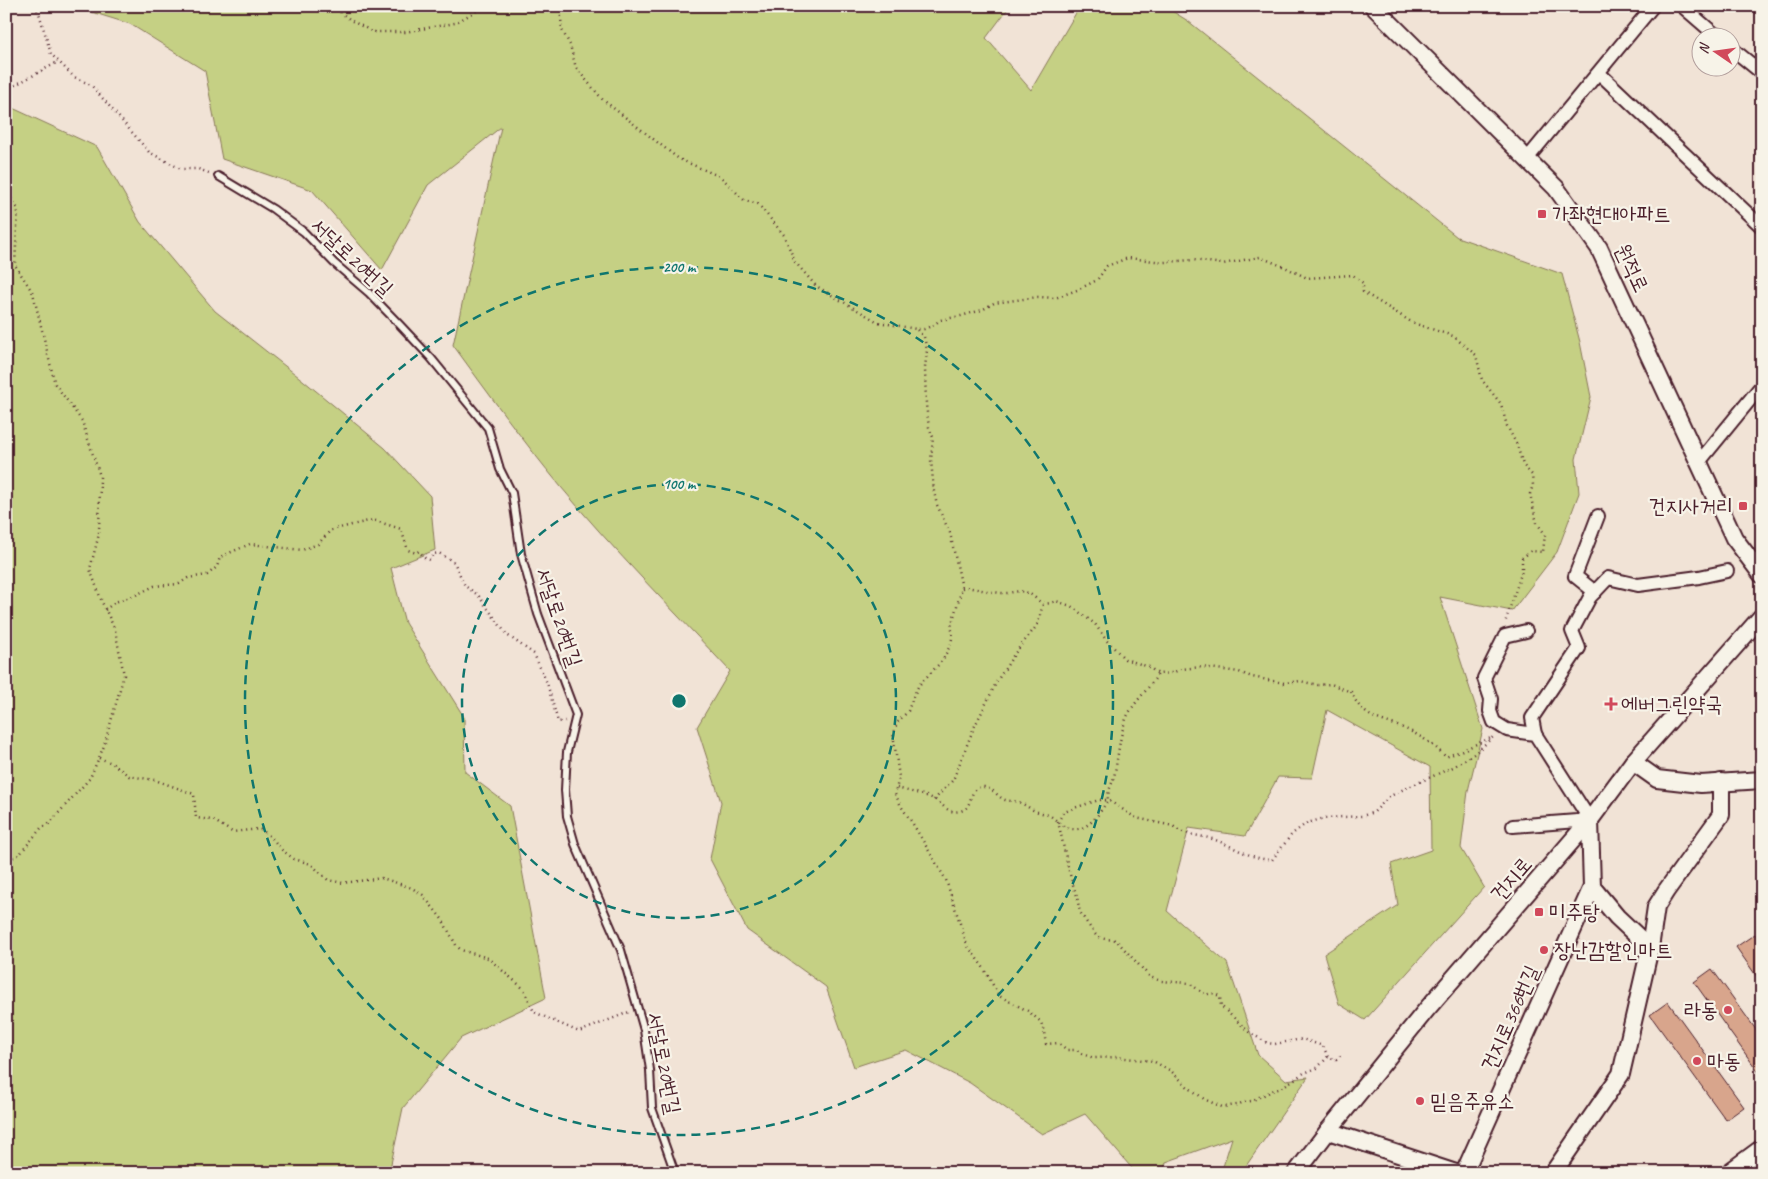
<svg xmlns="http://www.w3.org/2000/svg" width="1768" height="1179" viewBox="0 0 1768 1179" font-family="Caveat,'Poor Story',sans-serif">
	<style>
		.green { fill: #c5d084; stroke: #887858 }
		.building { fill: #d8a58c; stroke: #4a1f2b }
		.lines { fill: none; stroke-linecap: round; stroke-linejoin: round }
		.service-casing { stroke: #4a1f2b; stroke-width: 10 }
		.minor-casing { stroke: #4a1f2b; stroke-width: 16 }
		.tertiary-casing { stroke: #4a1f2b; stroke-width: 20 }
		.path { stroke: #4a1f2b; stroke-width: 2.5; stroke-dasharray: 1 4; stroke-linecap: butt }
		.service { stroke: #f7f3e8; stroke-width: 6 }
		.minor { stroke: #f7f3e8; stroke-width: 12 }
		.tertiary { stroke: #f7f3e8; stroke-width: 16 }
		.ring { fill: none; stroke: #0f766e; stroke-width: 2.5; stroke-dasharray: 9 6 }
		.poi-dot { fill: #d1495b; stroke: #f7f3e8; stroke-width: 2 }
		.labels { text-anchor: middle; stroke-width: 4.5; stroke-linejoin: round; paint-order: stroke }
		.poi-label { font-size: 21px; fill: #4a1f2b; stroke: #f7f3e8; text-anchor: start }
		.street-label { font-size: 21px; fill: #4a1f2b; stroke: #f7f3e8 }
		.centre { fill: #0f766e; stroke: #f7f3e8; stroke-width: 2.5 }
		.ring-label { font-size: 15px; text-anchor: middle; font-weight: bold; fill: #0f766e; stroke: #f7f3e8; stroke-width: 4.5; stroke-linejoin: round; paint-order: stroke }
	</style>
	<rect width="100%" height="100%" fill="#f1e3d6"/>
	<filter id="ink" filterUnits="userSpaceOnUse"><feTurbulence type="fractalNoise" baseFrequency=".02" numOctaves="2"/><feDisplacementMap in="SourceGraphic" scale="10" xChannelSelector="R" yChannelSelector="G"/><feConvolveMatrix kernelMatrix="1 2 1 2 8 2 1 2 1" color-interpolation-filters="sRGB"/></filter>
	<g filter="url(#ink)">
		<g class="green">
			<path d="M 72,6 L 1010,6 L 986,38 L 1031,90 L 1080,6 L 1164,6 L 1188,21 L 1457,237 L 1562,274 L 1580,342 L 1591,397 L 1576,459 L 1579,493 L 1557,552 L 1512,611 L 1440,597 L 1483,729 L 1468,791 L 1461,848 L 1484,887 L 1365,1020 L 1339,1004 L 1324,954 L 1398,905 L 1391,864 L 1431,850 L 1430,767 L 1327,710 L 1312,778 L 1278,777 L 1245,836 L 1189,828 L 1167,911 L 1227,963 L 1258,1055 L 1286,1080 L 1308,1077 L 1241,1173 L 1221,1173 L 1232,1138 L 1166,1162 L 1163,1173 L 1136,1173 L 1085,1114 L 1042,1134 L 970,1083 L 906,1050 L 854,1067 L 826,987 L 747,930 L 710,859 L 721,802 L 697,727 L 730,671 C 673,610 614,551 561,487 C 523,441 488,393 453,345 L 501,127 L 428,185 L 382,270 L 312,190 L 222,159 L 205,71 L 130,24 Z"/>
			<polygon points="6,105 97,147 140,222 215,311 304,381 385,448 430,496 435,550 391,568 405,623 464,717 465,772 510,806 546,998 461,1038 403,1108 389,1173 6,1173"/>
		</g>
		<g class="building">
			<polygon points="1755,934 1762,944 1762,984 1736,947"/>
			<polygon points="1712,969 1762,1038 1762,1077 1694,982"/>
			<polygon points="1668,1002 1744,1107 1726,1120 1650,1015"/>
		</g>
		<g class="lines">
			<g class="service-casing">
				<g id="service">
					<polyline points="1380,9 1393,6"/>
					<polyline points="218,176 273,209 304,232 334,263 369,293 400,325 431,358 488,428 500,469 512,493 521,554 538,614 576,715 567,752 565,790 567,816 575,844 621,950 644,1030 650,1070 652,1108 675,1173"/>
				</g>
			</g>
			<g class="minor-casing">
				<g id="minor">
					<polyline points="1682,6 1719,38"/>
					<polyline points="1730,47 1762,73"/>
					<polyline points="1599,73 1762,227"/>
					<polyline points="1527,159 1653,6"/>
					<polyline points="1699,462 1762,385"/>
					<polyline points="1595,592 1575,576 1598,516"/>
					<polyline points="1535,734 1532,718 1579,648 1572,631 1590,597 1608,578 1638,585 1699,577 1727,571"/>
					<polyline points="1513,826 1590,820 1535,734 1507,730 1494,722 1490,711 1491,699 1484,678 1505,636 1526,631"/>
				</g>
			</g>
			<g class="tertiary-casing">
				<g id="tertiary">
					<polyline points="1373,6 1556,188 1599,248 1734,538 1762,575"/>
					<polyline points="1633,762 1657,779 1701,784 1762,780"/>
					<polyline points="1592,887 1617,917 1650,948"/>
					<polyline points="1328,1131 1456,1173"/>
					<polyline points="1296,1173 1328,1131 1427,1009 1590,820 1633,762 1762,616"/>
					<polyline points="1464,1173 1592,887 1590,820"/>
					<polyline points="1553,1173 1621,1074 1650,948 1656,907 1666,891 1721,815 1721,782"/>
					<polyline points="1728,1173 1762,1148"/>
				</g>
			</g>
			<g class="path">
				<polyline points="34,6 39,13 51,54 74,77 91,85 149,152 181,169 198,169 209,173"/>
				<polyline points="332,6 352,21 373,32 405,32 455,23 485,6"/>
				<polyline points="560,6 562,30 570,45 576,68 603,100 679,159 721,177 744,200 758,204 784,235 795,262 816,286 878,322 916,329 924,329 934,325 940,320 961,316 982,310 994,303 1038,297 1055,298 1077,290 1097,280 1107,266 1128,258 1164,262 1193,260 1223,264 1260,257 1287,268 1307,278 1353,275 1363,283 1363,292 1413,323 1453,336 1476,355 1482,380 1501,404 1507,426 1517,445 1523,465 1532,475 1533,485 1530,494 1537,523 1545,534 1543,552 1531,551 1522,558 1522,571 1505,623"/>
				<polyline points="6,90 58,62"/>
				<polyline points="6,190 18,209 15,265 33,293 55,384 82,421 100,476 99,534 90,569 102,602 115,630 124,675 104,746 90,778 48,825 42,827 19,855 6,860"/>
				<polyline points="917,330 924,337 927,350 925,368 926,405 929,427 933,437 931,460 934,492 937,505 950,533 962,588 951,627 953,633 951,644 942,661 919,685 913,697 908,711 897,723 893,733 899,777 895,794 901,806 913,824 946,880 967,945 983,967 999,996 1028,1011 1041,1022 1044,1032 1046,1044 1059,1043 1067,1050 1077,1050 1082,1054 1094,1058 1116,1057 1153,1061 1171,1071 1187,1086 1204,1099 1222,1107 1237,1105 1244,1102 1251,1101 1274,1090 1279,1089 1304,1073 1317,1068 1328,1057"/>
				<path d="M 962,588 L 966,587 C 979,589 993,593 1005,593 C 1012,593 1018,590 1025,592 C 1039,596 1038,609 1056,601 L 1071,606 L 1095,624 L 1106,640 L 1125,659 L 1149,667 L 1158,674 L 1172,673 L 1181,669 L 1202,667 L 1239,672 L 1252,677 L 1284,683 L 1300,681 L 1318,685 L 1331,684 L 1351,692 C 1364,720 1378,718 1403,728 C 1420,735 1433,744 1446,757 L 1493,737 L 1474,754 L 1453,767 L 1402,790 L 1389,797 L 1374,812 L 1362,816 L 1325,818 L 1307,823 L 1292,834 L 1272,860 C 1249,859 1231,844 1209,838 C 1197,835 1183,835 1173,826 L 1136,818 L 1108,800 L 1099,800 L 1071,809 L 1063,813 L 1058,822 C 1064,845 1067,870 1076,893 C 1078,899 1078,905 1080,911 C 1080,914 1093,931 1095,934 C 1100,940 1109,939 1116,940 L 1150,977 L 1161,981 L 1189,983 L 1206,995 C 1212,992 1215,993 1220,997 L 1221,1006 L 1249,1032 L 1267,1043 L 1275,1044 L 1302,1039 L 1323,1046 L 1328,1057 L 1336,1060 L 1341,1055"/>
				<polyline points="105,610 115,602 136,595 154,586 179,584 188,578 207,575 217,567 220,557 250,544 302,550 318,544 331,530 373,520 401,529 408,550 416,553 419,551 425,558 430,560 433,554 439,553 454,562 465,586 478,595 507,635 534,654 547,683 558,722 565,721"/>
				<polyline points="99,758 112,763 129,776 155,780 194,794 196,818 213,820 232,832 260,829 271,837 282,850 294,859 311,864 328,880 343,883 382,878 412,888 423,895 442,919 456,945 461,950 488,958 503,971 524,989 534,1012 579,1032 629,1012"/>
				<path d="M 897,788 C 907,791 926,795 934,799 C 943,804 947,814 960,811 C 975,808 967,785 984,787 C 993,788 996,795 1003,799 C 1008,802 1016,800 1021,803 C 1025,805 1028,807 1031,809 C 1038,813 1046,813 1052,817 C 1057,821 1062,826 1068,828 C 1087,834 1099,814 1108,800 C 1107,792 1112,785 1114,777 C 1118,758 1119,738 1126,719 C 1132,704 1149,689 1158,674"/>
				<polyline points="934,800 953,780 973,730 997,681 1015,653 1035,628 1038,623 1043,604"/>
			</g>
			<use href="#service" class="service"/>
			<use href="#minor" class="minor"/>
			<use href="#tertiary" class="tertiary"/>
		</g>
	</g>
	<g class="ring">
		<circle cx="679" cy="701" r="217"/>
		<circle cx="679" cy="701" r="434"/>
	</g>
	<g class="poi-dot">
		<rect x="1537" y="209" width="10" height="10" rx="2.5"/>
		<rect x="1738" y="501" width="10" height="10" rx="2.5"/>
		<path d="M1608.5 696.5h5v5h5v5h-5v5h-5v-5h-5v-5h5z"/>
		<rect x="1534" y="907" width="10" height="10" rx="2.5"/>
		<circle cx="1544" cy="950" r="5"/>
		<circle cx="1728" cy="1010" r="5"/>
		<circle cx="1697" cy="1061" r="5"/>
		<circle cx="1420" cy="1101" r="5"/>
	</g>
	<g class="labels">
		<g class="poi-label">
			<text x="1552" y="221">가좌현대아파트</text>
			<text x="1733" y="513" text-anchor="end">건지사거리</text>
			<text x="1621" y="711">에버그린약국</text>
			<text x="1549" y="919">미주탕</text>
			<text x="1554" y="957">장난감할인마트</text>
			<text x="1718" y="1017" text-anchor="end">라동</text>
			<text x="1707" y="1068">마동</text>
			<text x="1430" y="1108">믿음주유소</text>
		</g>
		<g class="street-label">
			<text transform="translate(352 257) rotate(43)" y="7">서달로20번길</text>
			<text transform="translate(1632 268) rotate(65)" y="7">원적로</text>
			<text transform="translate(559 617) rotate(71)" y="7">서달로20번길</text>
			<text transform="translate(1511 879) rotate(-49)" y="7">건지로</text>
			<text transform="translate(1510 1018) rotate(-66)" y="7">건지로366번길</text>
			<text transform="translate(664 1063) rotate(79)" y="7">서달로20번길</text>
		</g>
	</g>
	<circle cx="679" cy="701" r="8" class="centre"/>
	<g class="ring-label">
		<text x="679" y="272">200 m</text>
		<text x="679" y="489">100 m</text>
	</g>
	<rect width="1768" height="1179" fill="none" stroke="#f7f3e8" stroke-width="25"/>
	<rect x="12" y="12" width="1743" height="1154" fill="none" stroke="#4a1f2b" stroke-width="2" filter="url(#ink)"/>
	<g transform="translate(1716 52) rotate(283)"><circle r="24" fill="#f7f3e8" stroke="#b29e9c"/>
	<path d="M0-4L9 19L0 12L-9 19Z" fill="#d1495b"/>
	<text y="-8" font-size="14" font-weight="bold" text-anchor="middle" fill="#4a1f2b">N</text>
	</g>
</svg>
